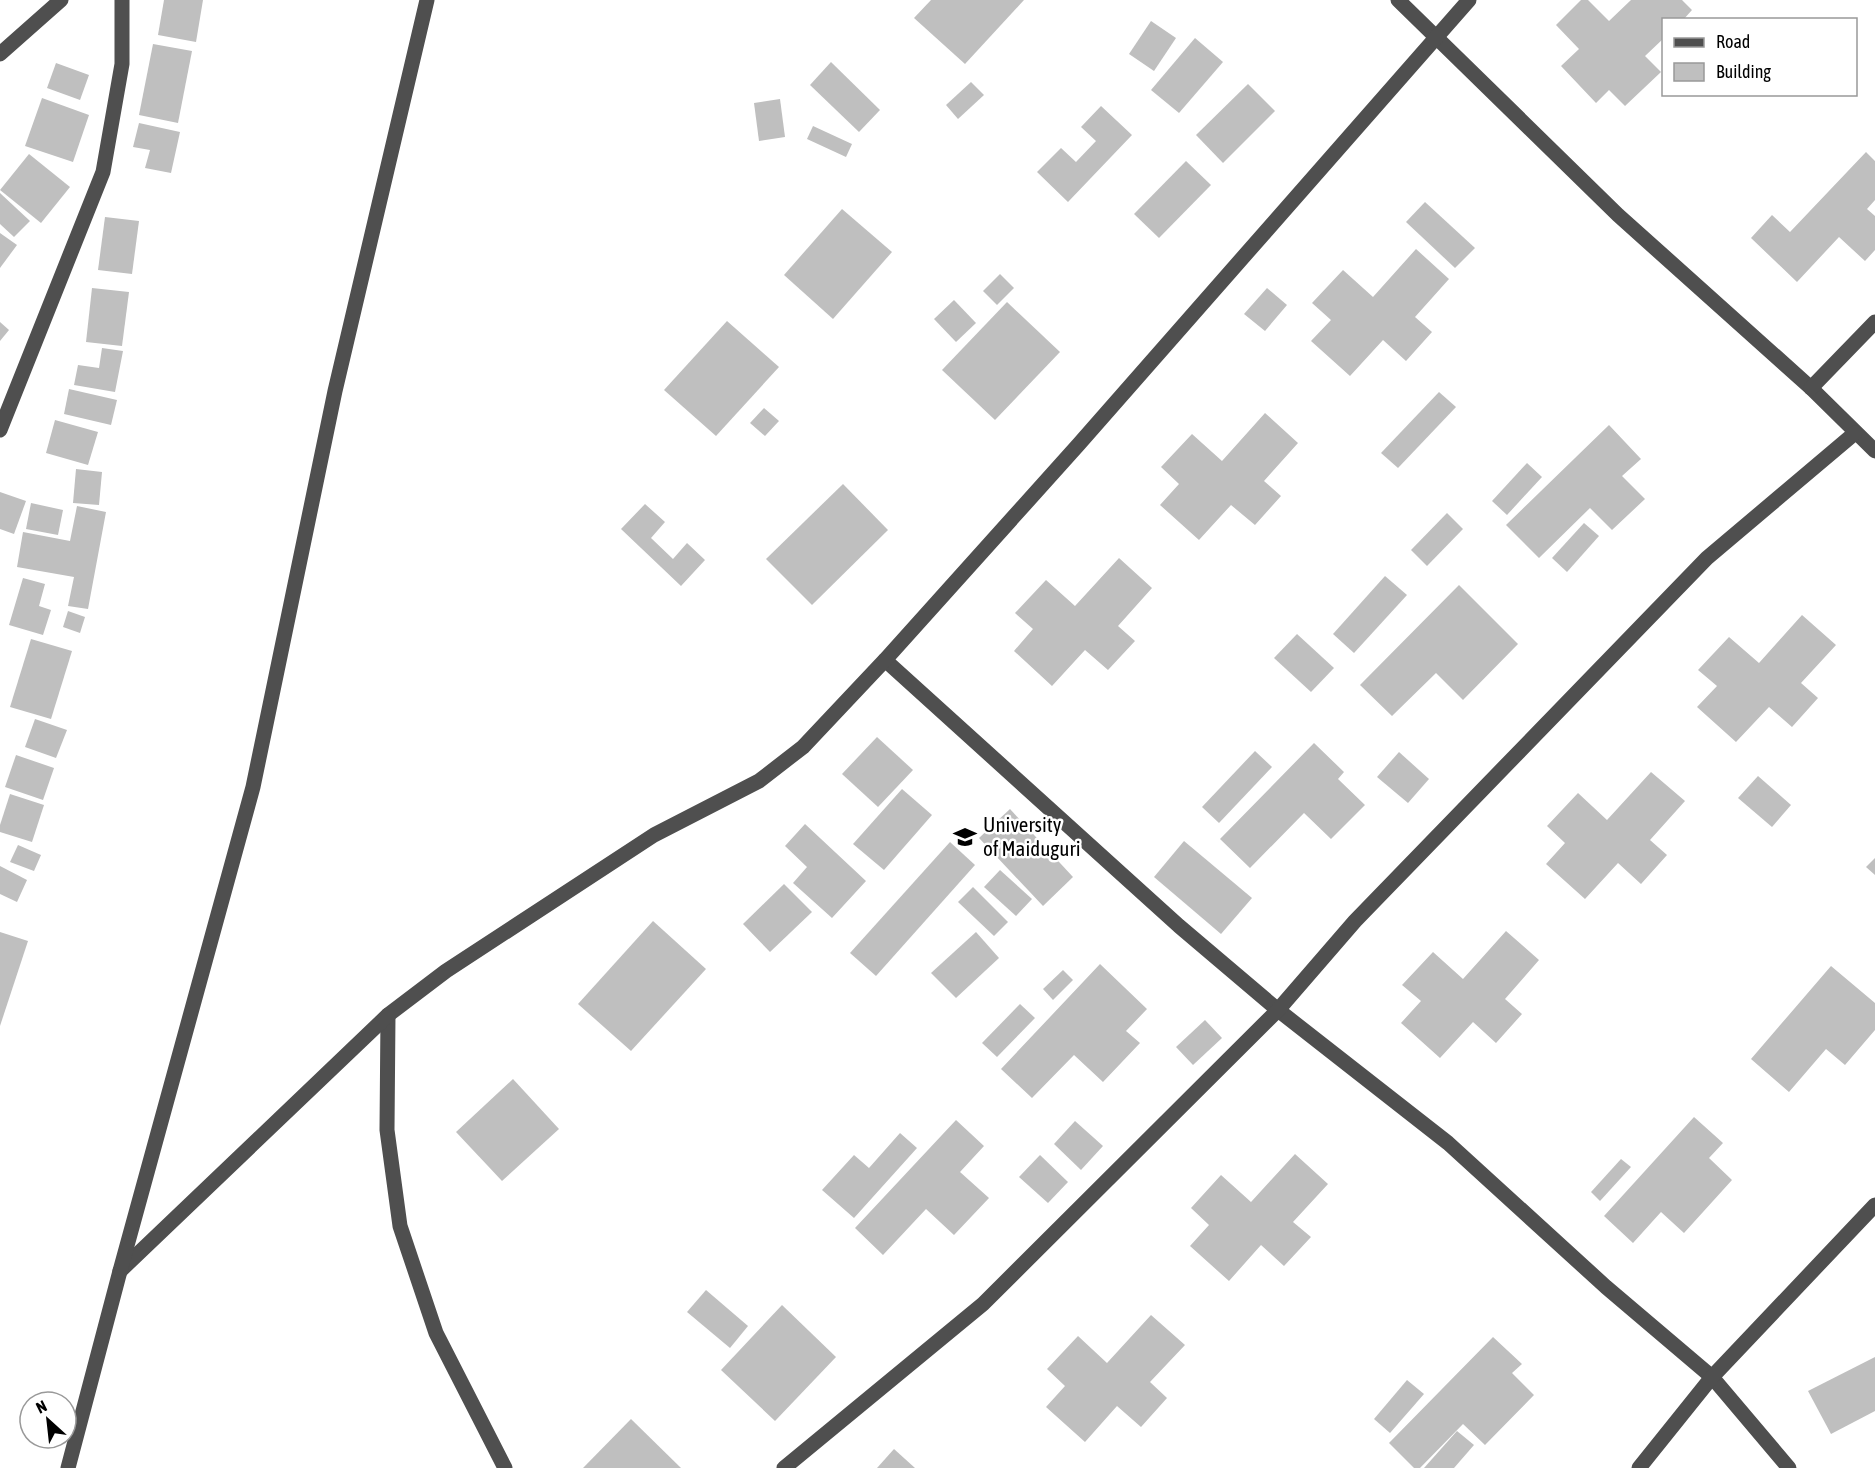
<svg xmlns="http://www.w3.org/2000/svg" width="1875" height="1468" viewBox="0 0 1875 1468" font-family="'Asap Condensed',sans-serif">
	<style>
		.building { fill: #bfbfbf }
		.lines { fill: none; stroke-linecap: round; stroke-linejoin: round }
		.minor { stroke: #4f4f4f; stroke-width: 15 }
		.labels { text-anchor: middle; stroke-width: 5; stroke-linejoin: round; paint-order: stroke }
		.poi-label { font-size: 21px; fill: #000; stroke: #fff; text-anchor: start }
	</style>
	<rect width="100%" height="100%" fill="#fff"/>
	<g class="building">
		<polygon points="164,0 203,0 196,42 158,35"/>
		<polygon points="931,0 1024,0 965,64 914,18"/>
		<polygon points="1581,0 1588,0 1609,21 1631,0 1682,0 1692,10 1683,20 1664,20 1664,38 1645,56 1661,72 1625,106 1609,90 1596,103 1561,66 1579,49 1556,25"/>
		<polygon points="1151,21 1176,38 1154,71 1129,54"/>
		<polygon points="1195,38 1223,62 1179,113 1151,90"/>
		<polygon points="153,44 192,51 178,123 139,115"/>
		<polygon points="831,62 880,110 859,132 810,85"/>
		<polygon points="56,63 89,75 80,100 47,88"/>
		<polygon points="971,82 984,95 958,119 946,105"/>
		<polygon points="1248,84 1275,111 1223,163 1196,135"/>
		<polygon points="42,98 89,115 73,162 25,146"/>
		<polygon points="780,99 785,137 759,141 754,103"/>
		<polygon points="1101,106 1132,135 1068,202 1037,172 1061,148 1076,162 1096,141 1081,127"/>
		<polygon points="139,123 180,132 171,173 145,168 150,150 133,147"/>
		<polygon points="813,126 852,144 846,157 807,139"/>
		<polygon points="1866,152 1875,161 1875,200 1867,209 1875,216 1875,250 1865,261 1839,237 1797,282 1751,238 1772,215 1790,232"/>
		<polygon points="29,154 70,187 41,223 0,190"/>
		<polygon points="1186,161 1211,185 1159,238 1134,214"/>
		<polygon points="0,193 30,221 14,237 0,224"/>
		<polygon points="1425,202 1475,248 1455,268 1406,222"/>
		<polygon points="842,209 892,252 833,319 784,275"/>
		<polygon points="105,217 139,221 132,274 98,270"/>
		<polygon points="0,233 17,245 0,268"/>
		<polygon points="1416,249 1449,279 1415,317 1432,332 1406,361 1383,340 1350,376 1311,341 1331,320 1312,303 1343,270 1373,297"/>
		<polygon points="1000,274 1014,288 997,305 983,291"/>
		<polygon points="92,288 129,292 122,346 86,342"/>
		<polygon points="1267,288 1287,305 1265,331 1244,314"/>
		<polygon points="954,300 976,323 956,342 934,319"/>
		<polygon points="1007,302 1060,352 995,420 942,370"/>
		<polygon points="727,321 779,367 716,436 664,390"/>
		<polygon points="0,322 9,330 0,341"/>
		<polygon points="102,348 123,351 115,392 74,385 78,365 99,368"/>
		<polygon points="69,389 117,400 111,425 64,414"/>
		<polygon points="1439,392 1456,407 1398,468 1381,453"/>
		<polygon points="764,408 779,421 765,436 750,423"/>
		<polygon points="1265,413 1298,443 1264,481 1281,496 1255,525 1231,505 1199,540 1160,505 1179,484 1161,467 1192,434 1222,461"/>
		<polygon points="55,420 98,432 88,465 46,453"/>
		<polygon points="1609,425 1641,459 1622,476 1645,499 1612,530 1590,508 1539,558 1506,525"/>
		<polygon points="1527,463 1542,477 1507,515 1492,501"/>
		<polygon points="76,469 102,472 99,505 73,503"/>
		<polygon points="843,484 888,530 812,605 766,559"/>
		<polygon points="0,492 26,501 14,534 0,529"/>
		<polygon points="31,503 63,510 58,535 26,529"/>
		<polygon points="645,504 665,522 651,538 673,559 687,543 705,560 681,586 621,529"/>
		<polygon points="77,506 106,512 88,609 68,606 74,577 17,567 23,532 70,541"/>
		<polygon points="1447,513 1463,529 1427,566 1411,550"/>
		<polygon points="1584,523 1599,536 1567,572 1552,558"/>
		<polygon points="1119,558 1152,588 1118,626 1135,641 1108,670 1085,650 1052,686 1014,651 1033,629 1015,613 1046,580 1075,606"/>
		<polygon points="1385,576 1407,595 1354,653 1333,634"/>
		<polygon points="23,578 45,584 39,606 51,610 43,635 9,625"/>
		<polygon points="1459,585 1518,644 1463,700 1436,673 1392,716 1360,685"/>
		<polygon points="68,611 85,617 80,633 63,627"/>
		<polygon points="1802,615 1836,645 1801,683 1818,698 1792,727 1769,707 1736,742 1697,707 1717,686 1698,670 1729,637 1759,663"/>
		<polygon points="1297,634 1334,668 1311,692 1274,658"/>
		<polygon points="31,639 72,651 51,719 10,707"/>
		<polygon points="35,719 67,730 56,758 25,747"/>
		<polygon points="877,737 913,770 878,807 842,774"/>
		<polygon points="1314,743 1344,772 1338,779 1365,805 1331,839 1304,813 1250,868 1220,839"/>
		<polygon points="1255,751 1272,767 1219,823 1202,807"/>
		<polygon points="1399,752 1429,779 1408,803 1377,777"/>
		<polygon points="16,755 54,768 43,800 5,787"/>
		<polygon points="1651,772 1685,801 1650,840 1667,855 1641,884 1618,863 1585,899 1546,864 1565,843 1547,826 1578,793 1607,820"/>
		<polygon points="1758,776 1791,805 1772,827 1738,798"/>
		<polygon points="902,789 932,815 884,870 853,844"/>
		<polygon points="10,794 44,805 32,842 0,832 0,825"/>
		<polygon points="1010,809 1073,877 1043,906 979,838"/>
		<polygon points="805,824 866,881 832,918 793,883 807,867 785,846"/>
		<polygon points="1184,841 1252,898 1221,934 1154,877"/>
		<polygon points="950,842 975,865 876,976 850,953"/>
		<polygon points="18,845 41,855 34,871 10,862"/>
		<polygon points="1875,858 1875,875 1866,867"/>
		<polygon points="0,866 27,880 17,902 0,894"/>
		<polygon points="1000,870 1032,899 1016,916 984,887"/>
		<polygon points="784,884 812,912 770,952 743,924"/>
		<polygon points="973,887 1008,922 994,936 958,902"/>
		<polygon points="653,921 706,969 631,1051 578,1004"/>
		<polygon points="1506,931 1539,960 1505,999 1522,1014 1496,1043 1473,1022 1440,1058 1401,1023 1421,1001 1402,985 1433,952 1463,979"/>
		<polygon points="0,932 28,941 0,1026"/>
		<polygon points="976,932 999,958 956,998 931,973"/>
		<polygon points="1100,964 1147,1009 1126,1031 1140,1043 1103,1082 1074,1055 1032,1098 1001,1069"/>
		<polygon points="1831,966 1875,1003 1875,1030 1845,1065 1826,1049 1789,1092 1751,1059"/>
		<polygon points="1063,970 1073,980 1053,1000 1043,989"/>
		<polygon points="1020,1004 1035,1018 997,1057 982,1043"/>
		<polygon points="1205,1020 1222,1038 1193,1065 1176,1047"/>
		<polygon points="513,1079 559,1129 502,1181 456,1132"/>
		<polygon points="1694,1117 1723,1143 1709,1158 1732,1180 1684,1233 1661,1212 1633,1243 1604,1216"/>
		<polygon points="956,1120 984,1146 960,1172 989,1198 954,1235 926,1209 883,1255 855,1228"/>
		<polygon points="1075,1121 1103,1146 1081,1170 1054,1144"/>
		<polygon points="900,1133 917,1148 854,1218 822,1190 854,1155 869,1168"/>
		<polygon points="1295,1154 1328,1184 1293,1222 1311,1237 1284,1266 1261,1245 1229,1281 1190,1246 1209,1225 1191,1208 1221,1175 1251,1202"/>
		<polygon points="1040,1155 1068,1182 1048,1203 1019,1177"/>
		<polygon points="1621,1159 1631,1167 1600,1201 1591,1192"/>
		<polygon points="706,1290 748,1326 730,1348 687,1312"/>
		<polygon points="782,1305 836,1357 775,1421 721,1370"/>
		<polygon points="1151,1315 1185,1345 1150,1382 1167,1398 1141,1427 1117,1406 1085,1442 1046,1407 1065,1386 1047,1369 1078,1336 1107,1363"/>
		<polygon points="1493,1337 1522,1364 1512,1373 1534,1395 1485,1445 1463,1424 1420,1468 1414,1468 1389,1443"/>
		<polygon points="1875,1357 1875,1411 1831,1434 1808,1391"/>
		<polygon points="1407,1380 1424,1394 1390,1433 1374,1419"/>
		<polygon points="631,1419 681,1468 583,1468"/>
		<polygon points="1457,1431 1474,1445 1454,1468 1424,1468"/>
		<polygon points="894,1449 915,1468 877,1468"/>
	</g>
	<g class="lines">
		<g class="minor">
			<polyline points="1398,0 1618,215 1811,388 1875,451"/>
			<polyline points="0,54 61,0"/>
			<polyline points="1811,388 1875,322"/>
			<polyline points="0,430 103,172 122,64 122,0"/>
			<polyline points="885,660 1179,926 1278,1010 1448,1143 1606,1287 1712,1377 1789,1468"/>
			<polyline points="388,1015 387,1130 400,1226 436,1333 505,1468"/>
			<polyline points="120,1271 388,1015 446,971 654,835 759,781 803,747 885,660 1079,444 1469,0"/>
			<polyline points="68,1468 120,1271 253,787 335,391 427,0"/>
			<polyline points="784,1468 983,1304 1278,1010 1355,921 1707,558 1855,433"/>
			<polyline points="1639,1468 1712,1377 1875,1205"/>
		</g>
	</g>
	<defs>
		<g id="university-bare" transform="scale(1.8)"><path d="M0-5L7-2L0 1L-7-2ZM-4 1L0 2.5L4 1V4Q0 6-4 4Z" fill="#000" stroke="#fff" stroke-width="2.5" paint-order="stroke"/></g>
	</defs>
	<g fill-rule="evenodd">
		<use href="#university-bare" x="965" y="837"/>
	</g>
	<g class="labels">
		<g class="poi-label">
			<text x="983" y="832">University<tspan x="983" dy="24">of Maiduguri</tspan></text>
		</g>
	</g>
	<rect x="1662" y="18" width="195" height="78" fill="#ffffff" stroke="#999999" stroke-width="1.5"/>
	<rect x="1674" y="38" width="30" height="9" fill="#4f4f4f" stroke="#999999" stroke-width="1.5"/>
	<text x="1716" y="48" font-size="18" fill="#000000">Road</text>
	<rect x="1674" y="63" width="30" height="18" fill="#bfbfbf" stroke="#999999" stroke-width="1.5"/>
	<text x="1716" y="78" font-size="18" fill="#000000">Building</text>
	<g transform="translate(48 1420) rotate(333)"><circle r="28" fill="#ffffff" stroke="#999999" stroke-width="1.5"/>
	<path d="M0-4.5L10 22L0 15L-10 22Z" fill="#000000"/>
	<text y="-9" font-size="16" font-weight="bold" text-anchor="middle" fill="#000000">N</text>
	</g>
</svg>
